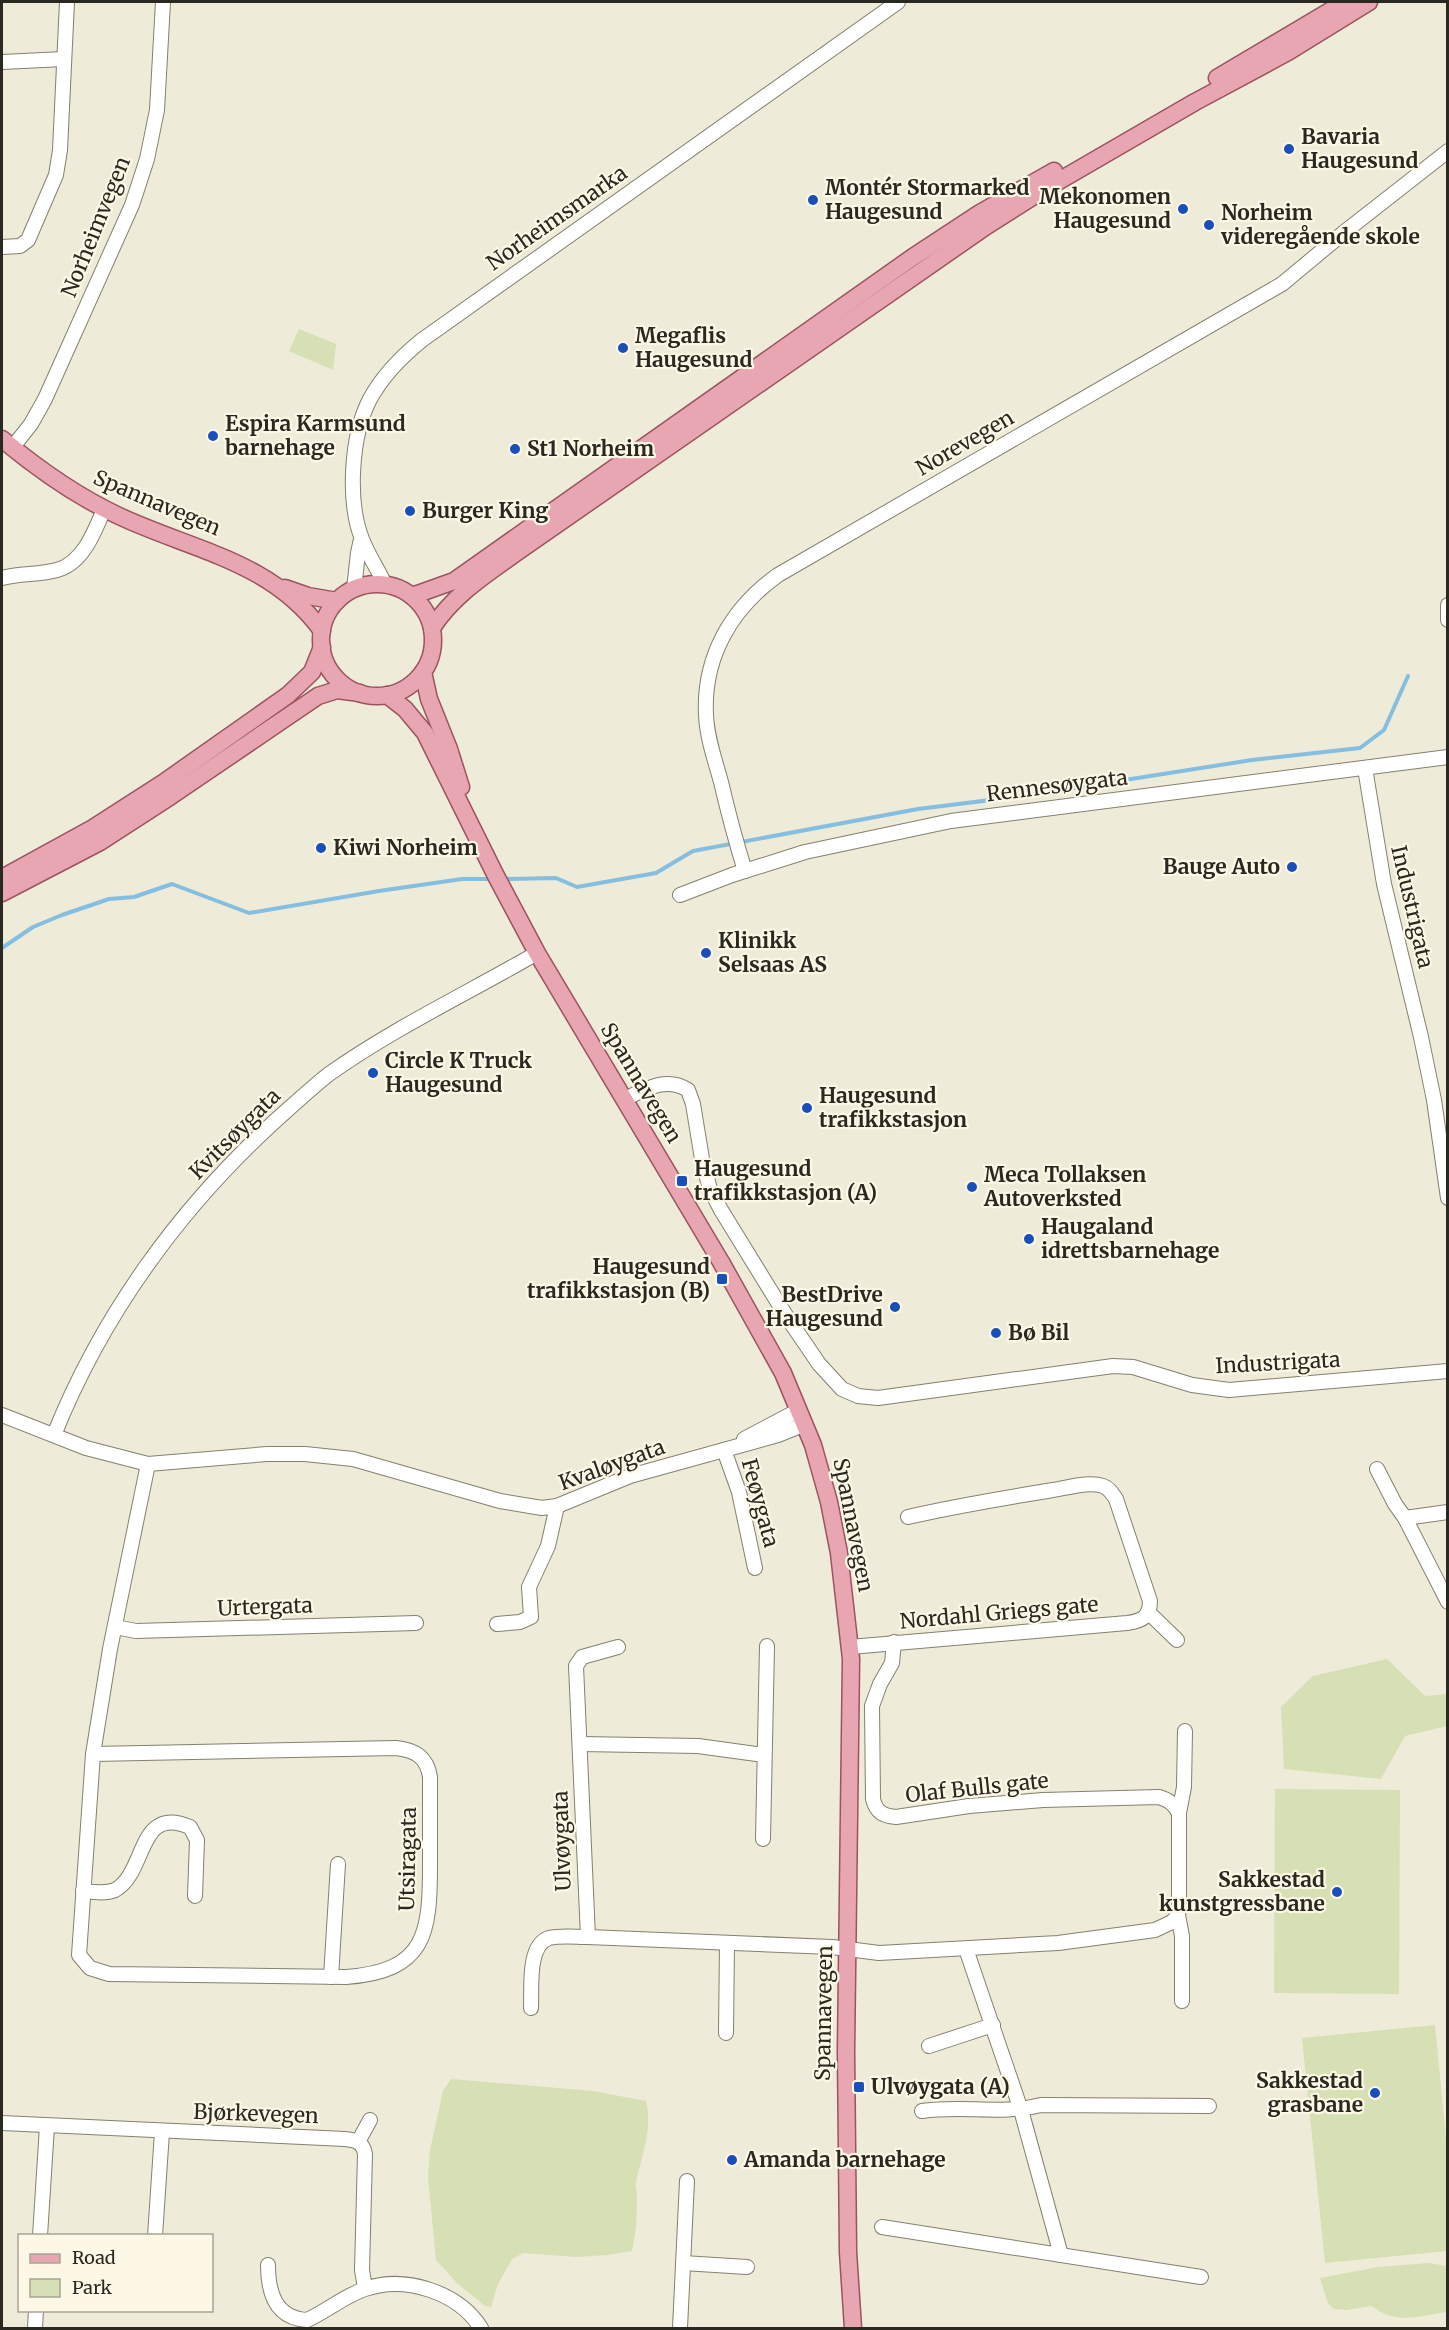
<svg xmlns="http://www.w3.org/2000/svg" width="1449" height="2330" viewBox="0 0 1449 2330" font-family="Merriweather,serif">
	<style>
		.green { fill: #d7dfb4 }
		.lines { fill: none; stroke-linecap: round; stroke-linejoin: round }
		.stream { stroke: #84bee0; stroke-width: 4 }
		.minor-casing { stroke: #83806f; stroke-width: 16 }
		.major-casing { stroke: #9b535f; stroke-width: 19 }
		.minor { stroke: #fff; stroke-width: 14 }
		.major { stroke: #e8a6b3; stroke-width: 16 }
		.poi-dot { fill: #184fbb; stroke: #fcf8e5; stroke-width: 2 }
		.labels { text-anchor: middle; stroke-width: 4.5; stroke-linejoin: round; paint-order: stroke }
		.poi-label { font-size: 21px; font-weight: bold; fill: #292821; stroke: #fcf8e5; text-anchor: start }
		.street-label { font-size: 21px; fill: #292821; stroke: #fcf8e5 }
	</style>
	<rect width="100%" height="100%" fill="#eeebd8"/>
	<g class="green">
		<polygon points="299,329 336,344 333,370 289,351"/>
		<polygon points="1387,1659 1425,1696 1447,1694 1447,1726 1405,1736 1381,1779 1284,1769 1281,1707 1313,1676"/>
		<polygon points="1275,1789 1400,1790 1399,1994 1274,1993"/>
		<polygon points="1435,2025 1447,2149 1447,2251 1325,2263 1302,2038"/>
		<path d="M 451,2079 L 593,2091 L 646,2101 C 653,2130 642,2154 636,2182 C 635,2187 637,2191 637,2196 C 637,2214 636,2234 632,2251 L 607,2255 L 576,2257 L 523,2253 L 512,2259 L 498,2284 L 491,2307 L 485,2306 L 457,2283 L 436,2260 L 428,2178 L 430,2150 L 443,2091 Z"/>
		<path d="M 1429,2263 L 1447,2266 L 1447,2312 C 1419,2316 1395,2325 1372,2306 L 1346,2310 L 1334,2309 L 1328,2303 L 1320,2278 L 1378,2267 Z"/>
	</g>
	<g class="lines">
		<g class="stream">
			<polyline points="503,879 556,878 577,887 656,873 693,851 918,809 1023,796 1252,760 1360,748 1384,730 1408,676"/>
			<polyline points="2,948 33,927 62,915 109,899 134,897 172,884 249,913 379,891 462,879 492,879"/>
		</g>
		<g class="minor-casing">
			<g id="minor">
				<polyline points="2,62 64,59"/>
				<polyline points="2,247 20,246 28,240 56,175 60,150 67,2"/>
				<polyline points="12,448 31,424 45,399 132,205 147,159 157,110 163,2"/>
				<path d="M 2,578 C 20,573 39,575 57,570 C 83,563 95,531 104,509"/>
				<path d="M 385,585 C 378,569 368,555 362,539 C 347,501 351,435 370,399 C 383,375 401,357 422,340 L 898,2"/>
				<polyline points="354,589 358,553 361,539"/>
				<polyline points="1448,605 1448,620"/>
				<polyline points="1365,768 1384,884 1421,1037 1434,1100 1448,1198"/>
				<path d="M 745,871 C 736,842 728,812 721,782 C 715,760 707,738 706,715 C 703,656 732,608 778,575 L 1282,284 L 1347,230 L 1448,151"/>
				<polyline points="680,895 732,875 805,852 951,821 1448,757"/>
				<path d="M 625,1099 C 645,1089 667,1076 688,1090 L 693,1104 L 702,1159 L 710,1189 L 721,1210 L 785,1314 L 819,1364 L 842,1389 L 858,1396 L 878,1398 L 1113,1366 L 1133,1367 L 1192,1385 L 1229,1390 L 1448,1371"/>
				<polyline points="2,1415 86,1448 148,1464 267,1454 305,1454 353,1459 500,1501 542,1508 557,1506 630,1476 778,1435 805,1424"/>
				<path d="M 54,1435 C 102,1315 179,1209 274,1122 C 292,1106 310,1089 329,1074 C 394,1028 468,993 537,953"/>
				<polyline points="744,1439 799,1410"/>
				<polyline points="724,1450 739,1492 755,1568"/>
				<polyline points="1377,1469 1395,1504 1405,1518 1448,1602"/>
				<polyline points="1405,1518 1448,1512"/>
				<polyline points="1148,1612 1177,1640"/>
				<polyline points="497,1624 520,1622 531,1617 529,1587 548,1546 557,1506"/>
				<polyline points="115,1627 136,1631 416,1623"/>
				<path d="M 850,1647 L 1127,1623 C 1142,1621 1150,1617 1150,1601 L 1116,1499 C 1112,1493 1109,1488 1103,1486 C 1088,1481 1068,1488 1053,1490 C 1004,1498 955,1506 908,1517"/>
				<polyline points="580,1744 698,1746 764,1755"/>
				<path d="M 93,1754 L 396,1748 C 415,1750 427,1757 430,1777 C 430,1806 430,1835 430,1864 C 430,1934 426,1971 346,1977 L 109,1974 L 90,1968 L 79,1955 L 93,1754 L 110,1649 L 148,1464"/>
				<polyline points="1179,1813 1184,1787 1185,1731"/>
				<polyline points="763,1839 767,1646"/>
				<path d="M 83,1891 C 93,1892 105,1894 115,1890 C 147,1873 137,1804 190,1827 L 197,1840 L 195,1896"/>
				<polyline points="1178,1915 1182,1936 1182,2001"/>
				<polyline points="588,1937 576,1666 582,1657 618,1647"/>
				<polyline points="966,1949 1021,2110 1061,2255"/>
				<polyline points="331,1977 338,1864"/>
				<path d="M 531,2008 C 532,1989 527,1945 549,1938 C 561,1935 576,1937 588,1937 L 832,1947 L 879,1953 L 1058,1943 L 1155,1930 L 1172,1922 L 1178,1915 L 1179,1907 L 1179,1813 C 1174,1804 1169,1800 1159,1797 L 1043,1800 L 969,1806 L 896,1817 C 883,1816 876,1812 873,1799 L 872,1706 L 880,1684 L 892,1663 L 894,1642"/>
				<polyline points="726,2033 727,1943"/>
				<polyline points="929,2046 993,2025"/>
				<path d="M 922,2111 C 962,2105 1002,2115 1041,2105 L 1209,2106"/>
				<path d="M 2,2123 L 345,2139 C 356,2140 363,2142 365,2154 L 362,2270 L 365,2288"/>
				<polyline points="358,2142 370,2120"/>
				<polyline points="882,2227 1201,2277"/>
				<polyline points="40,2236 47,2126"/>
				<polyline points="155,2236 162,2132"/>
				<polyline points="683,2263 747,2267"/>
				<path d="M 268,2265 C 268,2292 275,2318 307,2320 C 327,2311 344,2296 365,2289 C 405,2275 458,2292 481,2328"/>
				<polyline points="35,2328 36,2310"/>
				<polyline points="680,2328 687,2181"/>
			</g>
		</g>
		<g class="major-casing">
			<g id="major">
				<polyline points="1217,78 1345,2"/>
				<path d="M 2,439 C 38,469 76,496 119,516 C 191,550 272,561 322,631"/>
				<circle cx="377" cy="640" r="56"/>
				<polyline points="285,588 308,596 337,601"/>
				<polyline points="412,596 454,581 913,257 980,213 1054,171"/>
				<path d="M 432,628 C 454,594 488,573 520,550 L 985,227 L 1045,189 L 1195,102 L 1288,52 L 1369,2"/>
				<polyline points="423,672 429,699 449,749 461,787"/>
				<polyline points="387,695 405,709 425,733 496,876 537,953 721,1262 783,1373 813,1445 829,1502 839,1553 851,1659 846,2051 848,2252 853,2328"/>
				<polyline points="2,878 93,828 163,783 288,695 312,672 322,647"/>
				<polyline points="2,893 100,842 171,796 318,696 337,690 360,693"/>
			</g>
		</g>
		<use href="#minor" class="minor"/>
		<use href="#major" class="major"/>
	</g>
	<g class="poi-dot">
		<circle cx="1289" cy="149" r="6"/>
		<circle cx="813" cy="200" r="6"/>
		<circle cx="1183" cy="209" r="6"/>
		<circle cx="1209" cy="225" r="6"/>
		<circle cx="623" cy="348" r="6"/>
		<circle cx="213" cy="436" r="6"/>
		<circle cx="515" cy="449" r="6"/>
		<circle cx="410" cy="511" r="6"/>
		<circle cx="321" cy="848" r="6"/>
		<circle cx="1292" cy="867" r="6"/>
		<circle cx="706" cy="953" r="6"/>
		<circle cx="373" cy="1073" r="6"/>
		<circle cx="807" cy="1108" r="6"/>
		<rect x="676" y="1175" width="12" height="12" rx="3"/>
		<circle cx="972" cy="1187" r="6"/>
		<circle cx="1029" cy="1239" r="6"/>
		<rect x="716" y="1273" width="12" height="12" rx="3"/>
		<circle cx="895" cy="1307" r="6"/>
		<circle cx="996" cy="1333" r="6"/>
		<circle cx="1337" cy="1892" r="6"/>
		<rect x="853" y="2081" width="12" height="12" rx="3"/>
		<circle cx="1375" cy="2093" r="6"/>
		<circle cx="732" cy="2160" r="6"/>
	</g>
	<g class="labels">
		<g class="poi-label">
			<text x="1301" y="144">Bavaria<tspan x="1301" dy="24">Haugesund</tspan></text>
			<text x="825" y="195">Montér Stormarked<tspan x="825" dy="24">Haugesund</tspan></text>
			<text x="1171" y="204" text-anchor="end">Mekonomen<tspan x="1171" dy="24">Haugesund</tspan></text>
			<text x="1221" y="220">Norheim<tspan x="1221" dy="24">videregående skole</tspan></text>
			<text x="635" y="343">Megaflis<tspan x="635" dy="24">Haugesund</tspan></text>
			<text x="225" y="431">Espira Karmsund<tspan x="225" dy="24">barnehage</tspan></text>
			<text x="527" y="456">St1 Norheim</text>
			<text x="422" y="518">Burger King</text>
			<text x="333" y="855">Kiwi Norheim</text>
			<text x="1280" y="874" text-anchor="end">Bauge Auto</text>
			<text x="718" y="948">Klinikk<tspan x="718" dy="24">Selsaas AS</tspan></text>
			<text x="385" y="1068">Circle K Truck<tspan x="385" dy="24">Haugesund</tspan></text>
			<text x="819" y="1103">Haugesund<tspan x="819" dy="24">trafikkstasjon</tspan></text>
			<text x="694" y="1176">Haugesund<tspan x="694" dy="24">trafikkstasjon (A)</tspan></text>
			<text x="984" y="1182">Meca Tollaksen<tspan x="984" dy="24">Autoverksted</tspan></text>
			<text x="1041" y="1234">Haugaland<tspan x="1041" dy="24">idrettsbarnehage</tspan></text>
			<text x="710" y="1274" text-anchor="end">Haugesund<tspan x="710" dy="24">trafikkstasjon (B)</tspan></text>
			<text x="883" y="1302" text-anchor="end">BestDrive<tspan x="883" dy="24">Haugesund</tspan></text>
			<text x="1008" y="1340">Bø Bil</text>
			<text x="1325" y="1887" text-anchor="end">Sakkestad<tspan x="1325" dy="24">kunstgressbane</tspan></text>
			<text x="1363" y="2088" text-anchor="end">Sakkestad<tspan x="1363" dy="24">grasbane</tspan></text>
			<text x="871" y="2094">Ulvøygata (A)</text>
			<text x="744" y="2167">Amanda barnehage</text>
		</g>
		<g class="street-label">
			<text transform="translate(557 218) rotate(-35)" y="7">Norheimsmarka</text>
			<text transform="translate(96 227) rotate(-68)" y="7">Norheimvegen</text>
			<text transform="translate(965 443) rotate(-30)" y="7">Norevegen</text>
			<text transform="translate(157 503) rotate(23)" y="7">Spannavegen</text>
			<text transform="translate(1057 786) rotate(-7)" y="7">Rennesøygata</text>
			<text transform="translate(1412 907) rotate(77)" y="7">Industrigata</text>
			<text transform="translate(641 1083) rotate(59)" y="7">Spannavegen</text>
			<text transform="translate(235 1134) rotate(-45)" y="7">Kvitsøygata</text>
			<text transform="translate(1278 1363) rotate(-3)" y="7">Industrigata</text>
			<text transform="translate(612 1465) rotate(-20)" y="7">Kvaløygata</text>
			<text transform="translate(760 1503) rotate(75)" y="7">Feøygata</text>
			<text transform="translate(853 1525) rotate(79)" y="7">Spannavegen</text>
			<text transform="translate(265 1607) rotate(-2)" y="7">Urtergata</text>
			<text transform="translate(999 1613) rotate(-5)" y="7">Nordahl Griegs gate</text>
			<text transform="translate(977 1788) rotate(-6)" y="7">Olaf Bulls gate</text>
			<text transform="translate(562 1841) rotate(-92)" y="7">Ulvøygata</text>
			<text transform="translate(408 1859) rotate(-89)" y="7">Utsiragata</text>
			<text transform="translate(824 2013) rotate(-89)" y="7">Spannavegen</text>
			<text transform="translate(256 2114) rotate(2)" y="7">Bjørkevegen</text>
		</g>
	</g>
	<rect width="1449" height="2330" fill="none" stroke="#292821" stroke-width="6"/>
	<rect x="18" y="2234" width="195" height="78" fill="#fcf8e5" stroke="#a8a597" stroke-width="1.5"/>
	<rect x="30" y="2254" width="30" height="9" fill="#e8a6b3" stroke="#a8a597" stroke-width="1.5"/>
	<text x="72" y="2264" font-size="18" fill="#292821">Road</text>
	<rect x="30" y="2279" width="30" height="18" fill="#d7dfb4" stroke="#a8a597" stroke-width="1.5"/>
	<text x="72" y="2294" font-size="18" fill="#292821">Park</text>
</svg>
